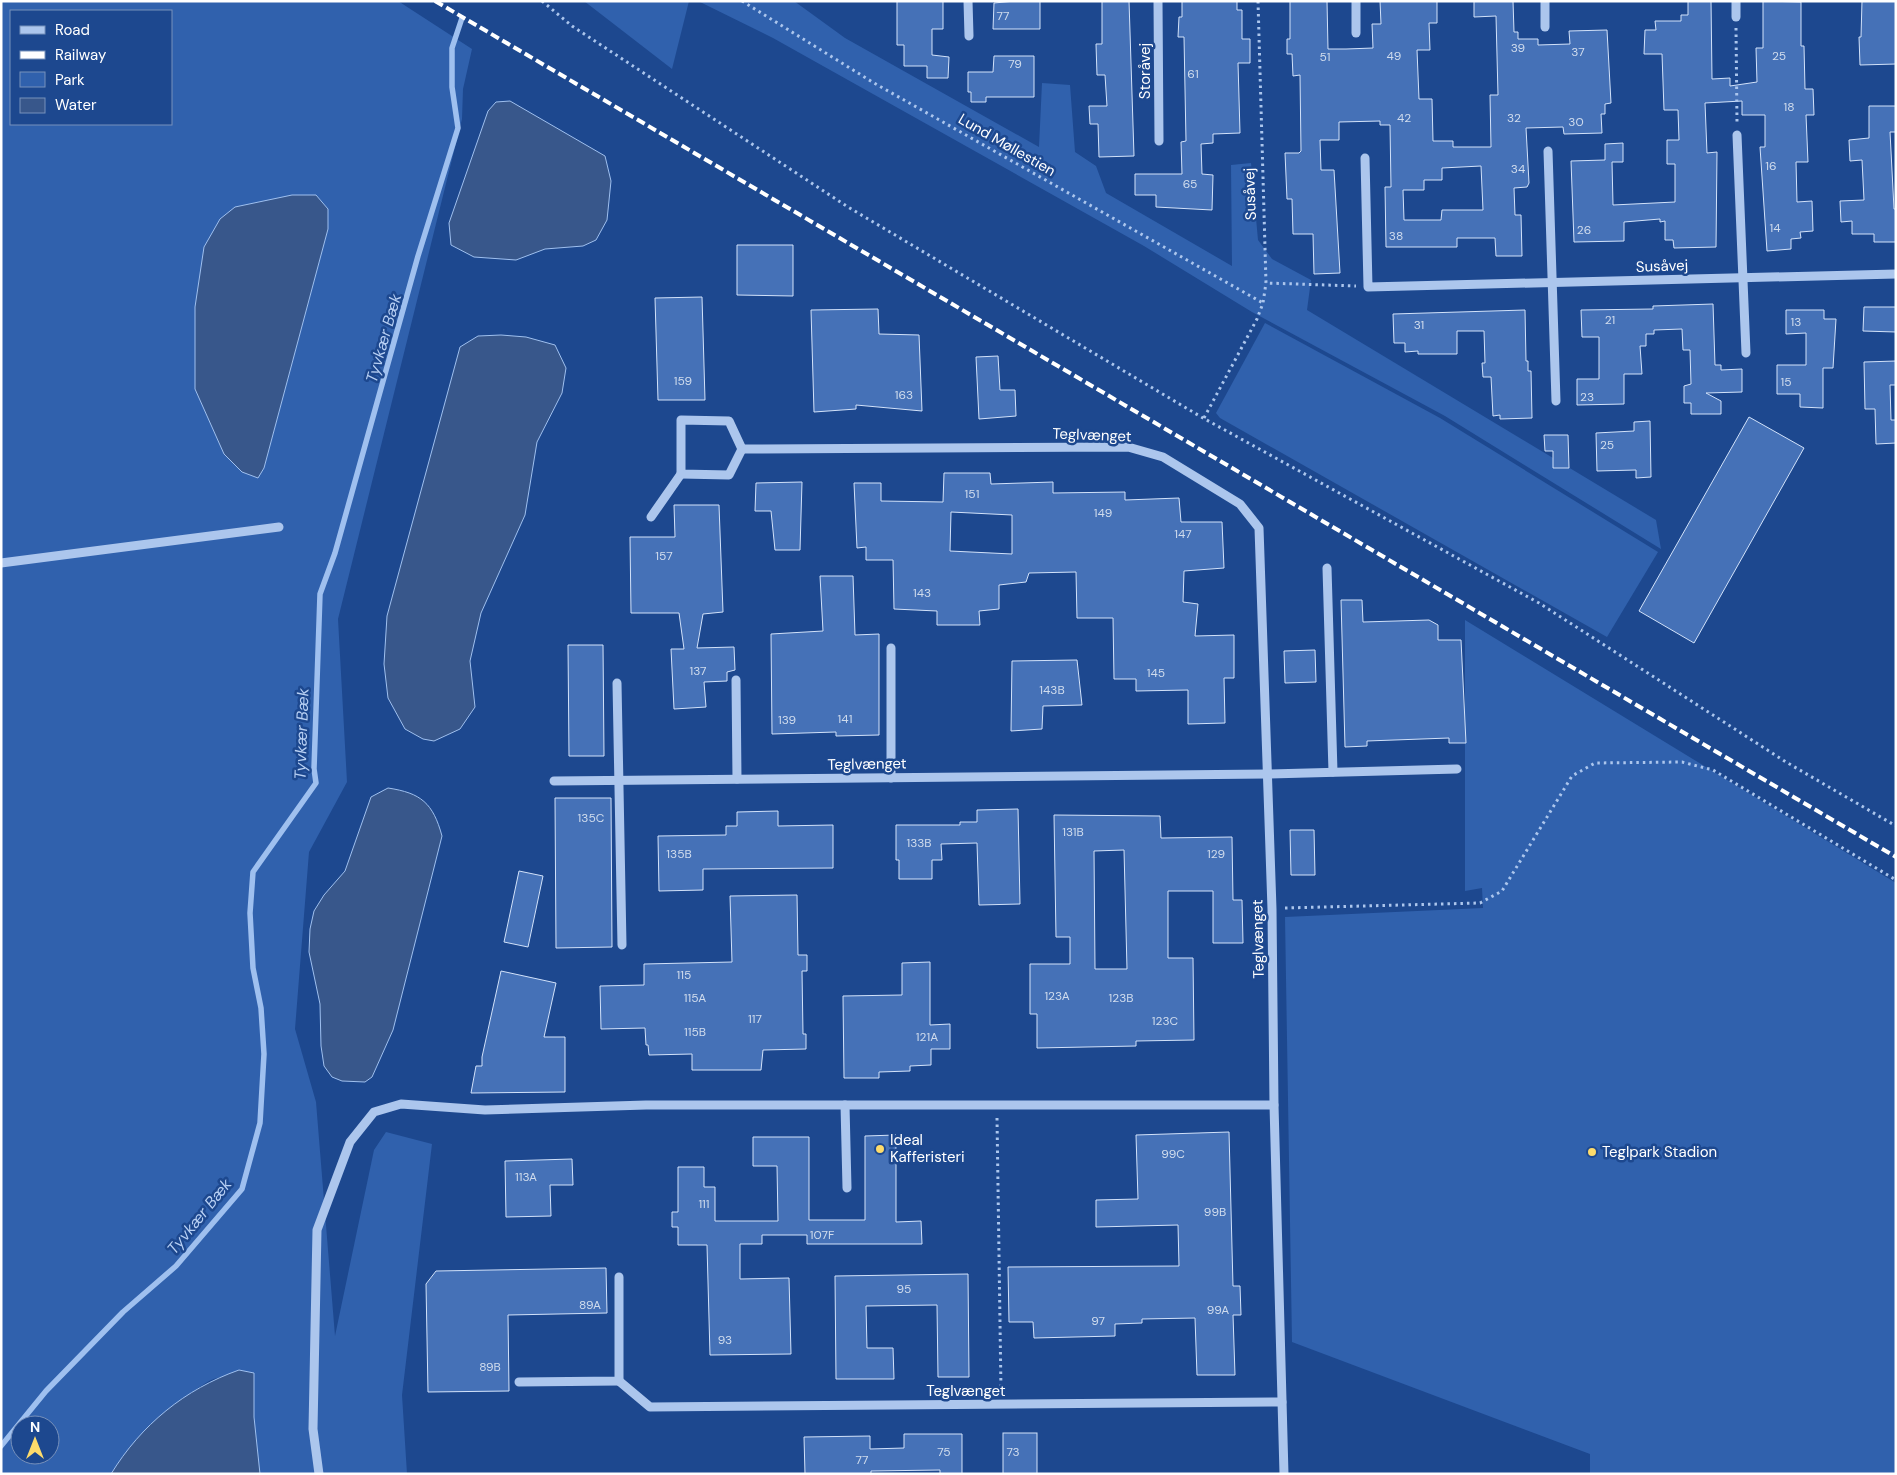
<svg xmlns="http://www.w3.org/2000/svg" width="1897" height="1475" viewBox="0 0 1897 1475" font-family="'DM Sans',sans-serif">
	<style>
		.green { fill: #3061ad; fill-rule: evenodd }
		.water { fill: #38578b; stroke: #9fc0ef }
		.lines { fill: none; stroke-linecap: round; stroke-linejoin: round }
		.stream { stroke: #9fc0ef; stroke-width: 5.5 }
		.building { fill: #4571b7; stroke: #d2e2fa; fill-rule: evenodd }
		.path { stroke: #acc6ed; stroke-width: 3; stroke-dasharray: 2.5 4; stroke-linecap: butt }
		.minor { stroke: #acc6ed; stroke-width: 9 }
		.rail { stroke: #fff; stroke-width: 4; stroke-dasharray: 9 4; stroke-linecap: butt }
		.poi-dot { fill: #fddb6b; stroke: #1d488f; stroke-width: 2 }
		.labels { text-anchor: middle; stroke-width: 5; stroke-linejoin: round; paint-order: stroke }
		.number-label { font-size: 12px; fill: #d0dced }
		.street-label { font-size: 15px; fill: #fff; stroke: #1d488f }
		.poi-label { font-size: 15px; fill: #fff; stroke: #1d488f; text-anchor: start }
		.water-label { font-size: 16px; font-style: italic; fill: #b8d0f4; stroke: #1d488f }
	</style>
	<rect width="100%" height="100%" fill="#1d488f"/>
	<g class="green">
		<path d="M 1,1 L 398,1 L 472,49 L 463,89 L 462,119 L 338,619 L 347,782 L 309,852 L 295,1029 L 316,1102 L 335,1336 L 374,1150 L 386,1132 L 432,1144 L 402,1395 L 407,1474 L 260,1474 L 254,1417 L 254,1374 C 241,1375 220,1375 209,1381 C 181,1397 127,1447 111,1474 L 1,1474 ZM 11,11 L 171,11 L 171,124 L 11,124 ZM 316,195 L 328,209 L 328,229 L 264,468 L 258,478 L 195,307 ZM 20,1425 L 50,1425 L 50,1455 L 20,1455 Z"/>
		<polygon points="584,1 689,1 672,69"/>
		<polygon points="698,1 794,1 845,38 1039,147 1042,83 1070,85 1075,152 1096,166 1106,193 1232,266 1231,165 1251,163 1258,240 1272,259 1311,280 1307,310 1656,520 1661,549 1445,416 1252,312 1144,246 773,38"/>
		<polygon points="1265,323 1440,418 1658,552 1607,637 1220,418 1216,413"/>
		<polygon points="1465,620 1896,883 1896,1474 1590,1474 1590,1454 1292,1342 1285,917 1483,908 1482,888 1465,891"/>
	</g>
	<g class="water">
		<polygon points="510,101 605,156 611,181 607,220 596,240 583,246 545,249 516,260 474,257 451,245 449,223 488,111 496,102"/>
		<polygon points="292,195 316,195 328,209 328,229 264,468 258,478 242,472 224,454 195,389 195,307 204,247 220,219 235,207"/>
		<polygon points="501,335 526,337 555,345 566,368 562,393 537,442 525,515 481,613 470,661 475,707 460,729 434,741 423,739 405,729 388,698 384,664 387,616 460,347 478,336"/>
		<path d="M 388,788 C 421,793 433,803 442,836 L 393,1030 L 372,1077 L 365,1082 L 342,1081 L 332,1077 L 324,1066 L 321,1046 L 320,1004 L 309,952 L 310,929 L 314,911 L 324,895 L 345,871 L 371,797 Z"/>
		<path d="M 239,1370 L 254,1373 L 254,1417 L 260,1474 L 111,1474 C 141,1425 185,1389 239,1370 Z"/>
	</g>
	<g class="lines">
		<polyline class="stream" points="1,1446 46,1391 123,1312 176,1266 242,1189 260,1123 264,1054 261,1008 253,968 250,913 253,872 316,783 314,769 320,594 335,553 418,256 458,128 452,87 452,48 462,18"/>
	</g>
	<g class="building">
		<polygon points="897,1 943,1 943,29 932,29 932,55 949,57 948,78 927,78 927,66 904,66 904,45 897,45"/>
		<polygon points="1015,1 1040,1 1040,29 993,29 994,3"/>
		<polygon points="1102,1 1129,1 1134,156 1099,157 1098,124 1090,124 1089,106 1107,106 1105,75 1097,75 1096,44 1102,44"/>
		<polygon points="1182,1 1237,1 1237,10 1242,10 1242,39 1250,39 1250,63 1238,63 1240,133 1213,134 1213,143 1201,144 1202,174 1213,175 1212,210 1156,207 1156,195 1135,195 1135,174 1182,174 1181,142 1186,141 1184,37 1178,37 1179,17 1182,17"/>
		<path d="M 1290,1 L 1327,1 L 1328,49 L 1346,49 L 1373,48 L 1372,24 L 1381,24 L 1380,1 L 1437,1 L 1437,23 L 1429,23 L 1430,50 L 1417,50 L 1419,99 L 1432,99 L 1433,141 L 1453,141 L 1453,147 L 1491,147 L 1490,95 L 1498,95 L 1496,16 L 1474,17 L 1474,1 L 1513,1 L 1514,32 L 1518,32 L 1518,39 L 1538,39 L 1538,45 L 1570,44 L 1569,31 L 1607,30 L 1611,103 L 1605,104 L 1605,114 L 1601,114 L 1602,133 L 1564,134 L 1563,127 L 1526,128 L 1529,183 L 1527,187 L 1514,188 L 1515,215 L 1521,215 L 1522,256 L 1496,256 L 1495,238 L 1457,238 L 1457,247 L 1386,247 L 1385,187 L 1391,187 L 1390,125 L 1380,125 L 1380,121 L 1339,122 L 1339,140 L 1320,140 L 1321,170 L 1334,170 L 1340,273 L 1314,274 L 1313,234 L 1293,234 L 1292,199 L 1287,199 L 1285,153 L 1299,153 L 1301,151 L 1300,75 L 1293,76 L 1292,54 L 1287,54 L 1287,39 L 1290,39 ZM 1481,166 L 1483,210 L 1442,210 L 1441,220 L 1404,220 L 1403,190 L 1424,190 L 1424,180 L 1442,180 L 1442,168 Z"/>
		<polygon points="1688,1 1711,1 1712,79 1730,78 1730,86 1757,82 1756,48 1763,48 1763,1 1801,2 1801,46 1804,46 1805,89 1813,89 1814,115 1806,115 1808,162 1796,162 1797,202 1812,201 1813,231 1800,232 1801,238 1791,239 1791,249 1767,251 1760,147 1765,147 1765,115 1742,115 1742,101 1705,103 1707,153 1717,152 1716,247 1674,248 1673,240 1665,240 1665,221 1660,222 1660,219 1624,222 1624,241 1574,242 1571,161 1605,160 1605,144 1623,143 1623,162 1612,162 1613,205 1675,202 1675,164 1667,164 1667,140 1679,140 1678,110 1664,110 1662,54 1644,54 1645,30 1656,30 1655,21 1681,21 1681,15 1688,15"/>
		<polygon points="1862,1 1896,1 1896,64 1860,65 1859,37 1861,37"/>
		<polygon points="994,56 1034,56 1034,97 986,97 986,102 971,102 971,92 968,92 968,72 993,72"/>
		<polygon points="1869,106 1896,106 1896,132 1890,132 1894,209 1896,209 1896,242 1874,242 1874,234 1852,234 1852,221 1841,222 1840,201 1864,200 1862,160 1850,161 1849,140 1869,138"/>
		<polygon points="737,245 793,245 793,296 737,295"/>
		<polygon points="702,297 705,400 658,400 655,298"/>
		<polygon points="1713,304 1715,365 1721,365 1721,370 1742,369 1742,392 1706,393 1721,401 1721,414 1691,414 1691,403 1684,403 1684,386 1691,384 1690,350 1683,350 1682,329 1654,330 1654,334 1646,334 1646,346 1640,346 1642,374 1624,374 1624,404 1577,405 1577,379 1599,379 1599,337 1582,337 1581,310 1653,309 1653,306"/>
		<polygon points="1864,307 1896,307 1896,332 1863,331"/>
		<polygon points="878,309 879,334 919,335 922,411 856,405 856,409 814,412 811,310"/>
		<polygon points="1525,310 1526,361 1528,361 1528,371 1531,371 1532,418 1500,419 1500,415 1493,416 1491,377 1483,377 1482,363 1485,363 1484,331 1457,331 1457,354 1418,354 1418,351 1405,352 1405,343 1394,343 1393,314"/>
		<polygon points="1786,310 1824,310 1824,319 1836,319 1833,368 1823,368 1823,408 1800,407 1800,394 1777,394 1777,365 1806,365 1806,333 1786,334"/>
		<polygon points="998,356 1000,390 1015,390 1016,416 979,419 976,357"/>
		<polygon points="1896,361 1896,385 1890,385 1891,420 1896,420 1896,443 1876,444 1875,409 1865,409 1864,362"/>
		<polygon points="1749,417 1804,448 1694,643 1639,611"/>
		<polygon points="1650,421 1651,477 1636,478 1636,470 1597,471 1596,433 1634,431 1634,422"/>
		<polygon points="1544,435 1568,435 1569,468 1553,468 1553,451 1545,451"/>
		<path d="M 944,473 L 990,473 L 991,484 L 1053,482 L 1053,493 L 1125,492 L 1125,500 L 1179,498 L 1181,522 L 1222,522 L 1224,568 L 1184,571 L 1183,602 L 1198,604 L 1195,636 L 1234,635 L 1234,678 L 1224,678 L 1225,723 L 1188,724 L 1188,690 L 1136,691 L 1136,679 L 1114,679 L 1113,618 L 1077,618 L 1076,572 L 1029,573 L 1026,582 L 999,585 L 999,609 L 979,611 L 980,625 L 937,625 L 937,611 L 894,609 L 893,560 L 866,560 L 866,547 L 857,548 L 854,483 L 881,483 L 881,501 L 943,502 ZM 951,512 L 1012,515 L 1012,554 L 950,551 Z"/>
		<polygon points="802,482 800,550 775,550 771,511 755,511 756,483"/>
		<polygon points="674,505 719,505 723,612 703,614 697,648 734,647 735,670 727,672 727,681 704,682 706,707 674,709 671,649 684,649 679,613 631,613 630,537 675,537"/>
		<polygon points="820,576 853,576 855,635 879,634 879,735 836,736 836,732 772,734 771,634 823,631"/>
		<polygon points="1341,600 1362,600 1363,622 1429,620 1438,625 1438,640 1461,640 1466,743 1449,743 1449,738 1367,741 1367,746 1345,747"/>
		<polygon points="568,645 603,645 604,756 569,756"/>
		<polygon points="1315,650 1316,682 1285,683 1284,651"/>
		<polygon points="1077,660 1082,705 1043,706 1042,729 1011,731 1012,661"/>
		<polygon points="555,798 611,798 612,947 556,948"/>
		<polygon points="1018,809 1020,904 979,905 977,843 941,844 942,860 932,860 932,879 899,879 899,860 896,860 896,825 960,825 960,822 977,822 977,810"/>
		<polygon points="778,811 778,826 833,825 833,868 703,869 703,890 659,891 658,836 726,835 726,826 737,826 737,812"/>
		<path d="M 1054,815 L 1160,816 L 1161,838 L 1232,837 L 1233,900 L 1242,900 L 1243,943 L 1213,943 L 1213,891 L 1168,891 L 1168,958 L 1193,958 L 1194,1040 L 1136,1041 L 1136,1046 L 1037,1048 L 1037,1014 L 1030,1014 L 1030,964 L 1070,964 L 1070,937 L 1056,937 ZM 1124,850 L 1127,969 L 1095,969 L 1094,851 Z"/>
		<polygon points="1290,830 1314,830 1315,875 1291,875"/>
		<polygon points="519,871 543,876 528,947 504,942"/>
		<polygon points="797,895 798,955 807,955 807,971 802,971 803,1034 806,1034 806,1049 763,1050 761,1070 692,1070 692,1054 649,1055 648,1045 646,1045 645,1028 601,1029 600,986 644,985 644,964 732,962 730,896"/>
		<polygon points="930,962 930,1025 950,1024 950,1049 931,1049 931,1065 910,1066 910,1071 879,1072 879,1078 844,1078 843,996 902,995 902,963"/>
		<polygon points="501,971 556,983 544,1037 565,1037 565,1092 471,1093 476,1066 482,1066 482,1057"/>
		<polygon points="1229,1132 1233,1286 1240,1286 1241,1315 1233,1315 1235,1375 1197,1375 1195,1318 1142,1319 1142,1323 1115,1324 1115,1336 1034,1338 1033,1322 1009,1322 1008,1267 1179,1266 1178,1225 1096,1227 1096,1200 1138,1199 1136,1135"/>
		<polygon points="896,1135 896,1222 921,1221 922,1244 807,1244 807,1235 762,1235 762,1244 740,1244 740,1279 789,1278 791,1354 710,1355 707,1245 678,1245 678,1227 672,1227 672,1212 678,1212 678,1167 704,1167 704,1187 715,1187 715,1221 778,1221 777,1166 753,1166 753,1137 809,1137 809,1220 865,1220 865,1136"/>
		<polygon points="572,1159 573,1185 550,1185 551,1216 506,1217 505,1161"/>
		<polygon points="606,1268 607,1313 508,1315 509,1391 428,1392 426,1284 436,1271"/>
		<polygon points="968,1274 969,1377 938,1377 937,1305 866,1306 867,1348 893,1348 894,1379 836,1379 835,1276"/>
		<rect x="1003" y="1433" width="34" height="41"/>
		<polygon points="904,1434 962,1434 962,1474 940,1474 940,1470 871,1471 871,1474 805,1474 804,1437 870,1436 870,1449 904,1448"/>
	</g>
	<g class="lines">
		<g class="path">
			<polyline points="542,1 572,26 848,207 1203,418 1539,603 1786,762 1896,826"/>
			<polyline points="742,1 874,83 1263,303"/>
			<polyline points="1258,1 1266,283 1356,286"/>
			<polyline points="1736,28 1737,122"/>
			<polyline points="1204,418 1257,319 1263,303 1266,283"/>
			<polyline points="1285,908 1480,903 1502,891 1572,776 1595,763 1682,762 1713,770 1896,880"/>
			<polyline points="997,1118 1001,1391"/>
		</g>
		<g class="minor">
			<polyline points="968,1 969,36"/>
			<polyline points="1158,1 1159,141"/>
			<polyline points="1356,1 1356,33"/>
			<polyline points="1545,1 1545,27"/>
			<polyline points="1736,1 1736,17"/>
			<polyline points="1737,135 1746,353"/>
			<polyline points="1548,151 1556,401"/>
			<polyline points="1365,158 1368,287 1896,274"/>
			<polygon points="681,420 729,421 742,449 729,475 681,474"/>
			<polyline points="742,449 1128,447 1163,457 1240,504 1259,528 1272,909 1274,1105 1284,1474"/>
			<polyline points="651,517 681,474"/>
			<polyline points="1,563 279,527"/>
			<polyline points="1327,568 1333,772"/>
			<polyline points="891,648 891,778"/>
			<polyline points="736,680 737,779"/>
			<polyline points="617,683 622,945"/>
			<polyline points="554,781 1267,774 1457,769"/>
			<polyline points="845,1105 847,1188"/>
			<polyline points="619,1381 650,1407 1282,1402"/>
			<polyline points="519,1382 619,1381 619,1277"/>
			<polyline points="319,1474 313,1429 317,1230 350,1142 374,1112 401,1104 485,1110 646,1105 1274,1105"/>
		</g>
		<polyline class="rail" points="435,1 1896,857"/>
	</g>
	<g class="poi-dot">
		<circle cx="880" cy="1149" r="5"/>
		<circle cx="1592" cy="1152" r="5"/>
	</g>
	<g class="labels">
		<g class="number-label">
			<text x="1003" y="20">77</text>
			<text x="1518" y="52">39</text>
			<text x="1578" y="56">37</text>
			<text x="1394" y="60">49</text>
			<text x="1779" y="60">25</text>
			<text x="1325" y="61">51</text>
			<text x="1015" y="68">79</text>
			<text x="1193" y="78">61</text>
			<text x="1789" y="111">18</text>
			<text x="1404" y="122">42</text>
			<text x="1514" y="122">32</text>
			<text x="1576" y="126">30</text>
			<text x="1771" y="170">16</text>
			<text x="1518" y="173">34</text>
			<text x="1190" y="188">65</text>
			<text x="1775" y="232">14</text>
			<text x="1584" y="234">26</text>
			<text x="1396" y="240">38</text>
			<text x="1610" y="324">21</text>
			<text x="1796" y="326">13</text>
			<text x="1419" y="329">31</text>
			<text x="683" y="385">159</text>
			<text x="1786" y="386">15</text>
			<text x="904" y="399">163</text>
			<text x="1587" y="401">23</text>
			<text x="1607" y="449">25</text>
			<text x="972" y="498">151</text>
			<text x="1103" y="517">149</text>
			<text x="1183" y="538">147</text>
			<text x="664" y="560">157</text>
			<text x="922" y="597">143</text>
			<text x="698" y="675">137</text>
			<text x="1156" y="677">145</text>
			<text x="1052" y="694">143B</text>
			<text x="845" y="723">141</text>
			<text x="787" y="724">139</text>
			<text x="591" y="822">135C</text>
			<text x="1073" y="836">131B</text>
			<text x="919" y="847">133B</text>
			<text x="679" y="858">135B</text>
			<text x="1216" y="858">129</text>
			<text x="684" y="979">115</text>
			<text x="1057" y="1000">123A</text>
			<text x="695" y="1002">115A</text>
			<text x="1121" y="1002">123B</text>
			<text x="755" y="1023">117</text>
			<text x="1165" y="1025">123C</text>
			<text x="695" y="1036">115B</text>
			<text x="927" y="1041">121A</text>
			<text x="1173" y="1158">99C</text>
			<text x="526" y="1181">113A</text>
			<text x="704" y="1208">111</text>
			<text x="1215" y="1216">99B</text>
			<text x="822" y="1239">107F</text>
			<text x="904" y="1293">95</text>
			<text x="590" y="1309">89A</text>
			<text x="1218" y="1314">99A</text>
			<text x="1098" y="1325">97</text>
			<text x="725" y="1344">93</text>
			<text x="490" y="1371">89B</text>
			<text x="944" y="1456">75</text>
			<text x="1013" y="1456">73</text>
			<text x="862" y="1464">77</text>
		</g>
		<g class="street-label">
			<text transform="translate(1145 71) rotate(-90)" y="5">Storåvej</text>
			<text transform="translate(1007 145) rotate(30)" y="5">Lund Møllestien</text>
			<text transform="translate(1250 194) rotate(-92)" y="5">Susåvej</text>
			<text transform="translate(1662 266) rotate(-2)" y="5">Susåvej</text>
			<text transform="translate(1092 435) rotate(2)" y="5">Teglvænget</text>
			<text transform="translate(867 764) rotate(-1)" y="5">Teglvænget</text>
			<text transform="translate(1258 939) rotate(-91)" y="5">Teglvænget</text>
			<text x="966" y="1396">Teglvænget</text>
		</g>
		<g class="poi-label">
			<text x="890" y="1145">Ideal<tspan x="890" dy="17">Kafferisteri</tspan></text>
			<text x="1602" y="1157">Teglpark Stadion</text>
		</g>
		<g class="water-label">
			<text transform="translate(383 338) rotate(-74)" y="6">Tyvkær Bæk</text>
			<text transform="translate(301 734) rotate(-88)" y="6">Tyvkær Bæk</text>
			<text transform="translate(199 1216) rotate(-51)" y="6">Tyvkær Bæk</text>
		</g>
	</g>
	<rect width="1897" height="1475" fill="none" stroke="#ffffff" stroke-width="5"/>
	<rect x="10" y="10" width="162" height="115" fill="#1d488f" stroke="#7791bc"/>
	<rect x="20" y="26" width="25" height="8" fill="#acc6ed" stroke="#7791bc"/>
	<text x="55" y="35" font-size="15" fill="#ffffff">Road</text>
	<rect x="20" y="51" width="25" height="8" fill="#ffffff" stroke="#7791bc"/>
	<text x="55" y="60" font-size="15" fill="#ffffff">Railway</text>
	<rect x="20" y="72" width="25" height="15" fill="#3061ad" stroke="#7791bc"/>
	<text x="55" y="85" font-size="15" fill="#ffffff">Park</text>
	<rect x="20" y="98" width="25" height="15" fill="#38578b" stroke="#7791bc"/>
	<text x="55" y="110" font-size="15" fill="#ffffff">Water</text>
	<g transform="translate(35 1440)"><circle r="24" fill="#1d488f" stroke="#7791bc"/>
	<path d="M0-4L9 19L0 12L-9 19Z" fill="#fddb6b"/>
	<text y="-8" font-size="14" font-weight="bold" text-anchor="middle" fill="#ffffff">N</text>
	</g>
</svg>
